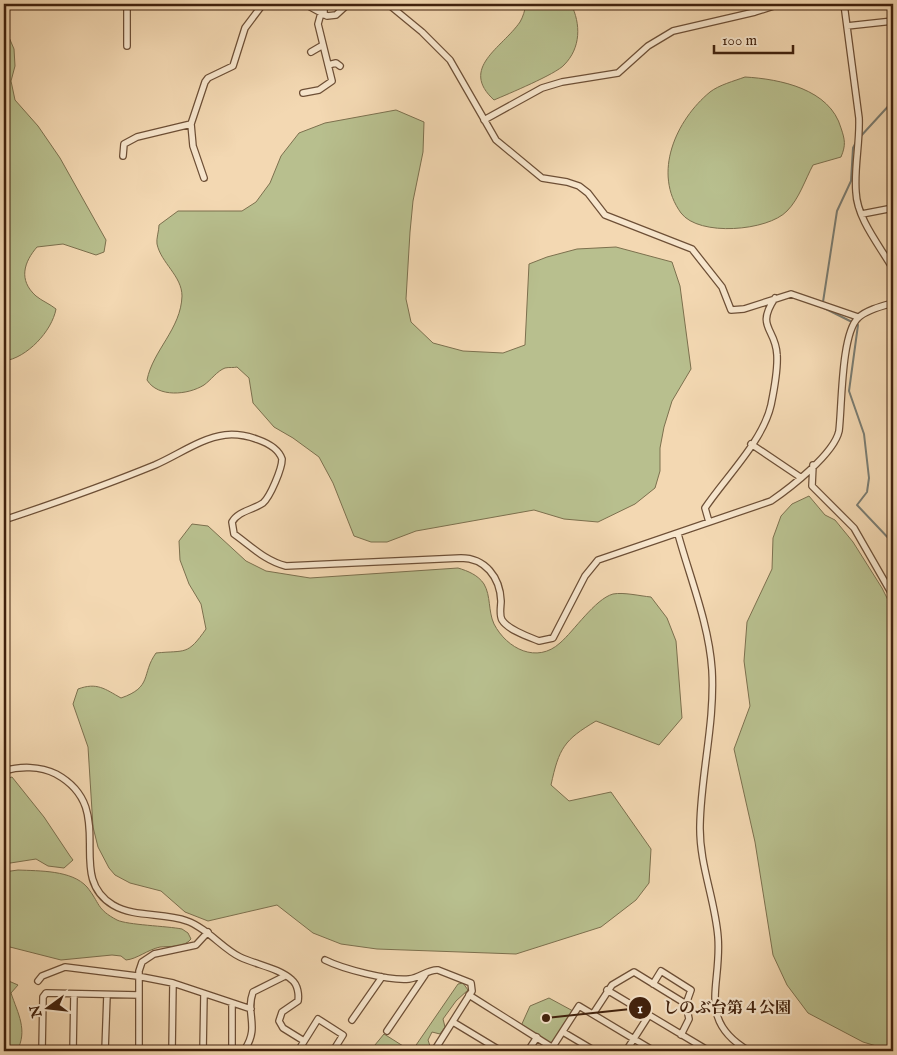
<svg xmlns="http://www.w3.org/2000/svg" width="897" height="1055" viewBox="0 0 897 1055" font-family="'IM FELL English','Noto Serif JP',serif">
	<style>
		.green { fill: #b8bf8e; stroke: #7c704e }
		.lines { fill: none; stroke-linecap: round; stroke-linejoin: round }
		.stream { stroke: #797c72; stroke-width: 2 }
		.minor-casing { stroke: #6d4f36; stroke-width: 8 }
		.minor { stroke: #f7e6cd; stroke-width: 5.5 }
		.leader { fill: none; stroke: #40210d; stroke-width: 2 }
		.callout-dot { fill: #40210d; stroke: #f7e6cd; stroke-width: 2 }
		.mark-label { font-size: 15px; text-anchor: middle; font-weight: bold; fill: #fff }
		.callout-label { font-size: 16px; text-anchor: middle; font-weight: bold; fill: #40210d; stroke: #f7e6cd; stroke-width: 4.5; stroke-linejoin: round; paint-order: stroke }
	</style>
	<rect width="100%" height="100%" fill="#f3d8b2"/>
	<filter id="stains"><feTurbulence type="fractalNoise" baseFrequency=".004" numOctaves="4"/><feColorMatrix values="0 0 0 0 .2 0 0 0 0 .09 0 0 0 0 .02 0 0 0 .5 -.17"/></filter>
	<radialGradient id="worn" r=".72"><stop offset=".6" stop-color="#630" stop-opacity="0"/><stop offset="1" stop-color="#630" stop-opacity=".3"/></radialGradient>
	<!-- green -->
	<path class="green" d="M526 4H571C581 24 581 48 564 65 556 74 508 94 494 100 459 68 502 48 520 22 523 17 525 10 526 4Z
		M4 35H8L14 49 15 66 11 81 15 100 38 126 60 158 106 240 104 252 96 255 63 244 37 247C24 262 18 280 36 296 42 301 50 304 56 309 52 331 27 358 4 361Z
		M745 77C780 79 830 89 841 128 845 140 846 145 841 157L813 165C805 180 799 199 787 211 768 231 699 237 681 213 652 173 676 120 710 92 719 85 734 81 745 77Z
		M396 110 424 122 423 152 413 201 410 232 406 299 411 322 433 343 463 351 503 353 525 345 529 264 547 257 577 249 616 247 672 262 680 286 691 369 672 401 664 427 660 448V471L655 488 635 504 598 522 564 519 534 510 416 531 387 542H371L354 536 333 483 319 457 293 438 274 427 253 403 249 378 237 367C234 368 229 367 225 368 217 371 211 380 204 385 188 395 158 398 147 380 153 350 181 329 182 296 182 276 161 263 157 244 156 239 159 231 159 225L178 211H242L256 202 270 183 281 156 299 133 325 123Z
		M809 496 825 515 835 520 853 542 882 588 893 610V1051L863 1042 808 1013 787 985 773 955 755 842 734 749 750 706 744 661 747 622 772 569 773 538 781 516 792 504Z
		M192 524 208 526 246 561 266 571 310 578 458 568C468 571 478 575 484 584 491 596 488 611 494 624 507 649 537 664 560 643 574 631 595 599 613 594 624 592 640 596 651 597L667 618 676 641 682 718 659 745 596 721C564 740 559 748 551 785L569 801 611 792 651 849 649 883 636 900 601 927 516 954 377 949 341 944 313 933 277 905 208 921 185 912 161 891 130 883 115 875 109 868 98 847 93 827 88 747 73 704 78 689C97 682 105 689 121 698 153 687 141 674 156 653 186 650 187 656 206 629L201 604 189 584 180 560 179 541Z
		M12 777 44 817 70 856 73 860 64 868 48 866 36 859 4 864V779Z
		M18 870C39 871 72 870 87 887 100 903 96 909 117 920 127 925 167 926 182 929L188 933 191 939C184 948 170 946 160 947 147 950 137 959 126 960L121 956 112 955 61 960 6 946 4 945V872Z
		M4 979 18 985 11 993C18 1014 28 1030 17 1051H4Z
		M463 983 468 990 456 1001 443 1019 445 1027 440 1034 432 1032 428 1040 431 1049 429 1051H412L458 984Z
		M549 998 573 1011 552 1046 521 1026 530 1006Z
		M384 1034 411 1051H370Z"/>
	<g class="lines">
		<!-- stream -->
		<path class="stream" d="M860 137 893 101
			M823 302 837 211 851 181 853 148 856 142
			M822 307 858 325 849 391 864 434 869 478 867 492 857 505 893 543"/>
		<defs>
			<path id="minor" d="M127 4V46
				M305 4 327 16 336 15 348 4
				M388 4 422 32 450 60 496 140 542 178 567 182 579 186 588 193 605 215 692 249 722 287 731 310 744 309 791 294 858 317
				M844 4 859 118C860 143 854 168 856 192 857 219 880 246 893 269
				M324 15V4
				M847 26 893 21
				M311 52 323 45
				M328 65 336 63 340 66
				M303 93 319 90 332 81 318 24 321 13
				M484 120 542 88 562 82 618 73 648 46 673 31 755 12 780 4
				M123 156 124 144 137 137 191 124
				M204 178 193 146 191 124 205 82 208 78 233 66 245 28 263 4
				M862 214 893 208
				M751 444 800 477
				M813 465 812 486 854 528 893 596
				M4 520C55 503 106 485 155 465 178 455 201 438 225 435 242 433 276 441 282 459 282 469 270 497 263 503 253 510 238 511 232 522L234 534C251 546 265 561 286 566L461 558C485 558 500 577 501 601 501 606 499 615 502 620 508 630 529 637 539 641L553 638 585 576 598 560 771 501C790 488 834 454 839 431 842 407 841 334 858 318 866 310 882 306 893 303
				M709 522 705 508C725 478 763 441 771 405 774 390 778 371 777 355 776 328 755 328 775 298
				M678 534C690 578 709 624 712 670 715 723 701 773 700 825 699 864 715 899 718 937 722 986 696 1020 749 1051
				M4 771C20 766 40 766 56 774 120 809 63 875 113 905 135 918 164 912 187 921 207 928 223 949 240 957 257 965 279 968 292 980 298 985 299 995 298 1001L282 1012 279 1021 283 1028 304 1041
				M325 960C343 969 389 981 409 979 420 978 428 969 438 970L471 983 472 991 434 1051
				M38 981 42 976 65 967 137 976 173 983 251 1009
				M653 984 661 971 691 990 686 1004
				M607 990 709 1051
				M469 995 553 1048
				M593 1014 612 985 634 972 686 1004 689 1019 681 1035
				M352 1020 382 977
				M453 1022 501 1051
				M387 1031 425 975
				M563 1032 595 1051
				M42 1051 43 997 46 993 139 995
				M73 1051 74 994
				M105 1051 107 995
				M139 1051V971L142 962 154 954 196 945 208 932
				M172 1051 173 983
				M203 1051 204 994
				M232 1051V1004
				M236 1051 245 1049C260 1026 245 1014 253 992L285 976
				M298 1051 318 1019 343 1035 333 1051
				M528 1051 537 1037
				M550 1051 579 1006 654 1051
				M626 1051 649 1015"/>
		</defs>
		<!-- minor casing -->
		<use href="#minor" class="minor-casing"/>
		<!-- minor -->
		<use href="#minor" class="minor"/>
	</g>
	<!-- callouts -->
	<path class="leader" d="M546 1018L640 1008"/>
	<g class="callout-dot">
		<circle cx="546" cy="1018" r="5"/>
		<circle cx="640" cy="1008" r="12"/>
	</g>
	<g class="mark-label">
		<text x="640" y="1013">1</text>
	</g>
	<g class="callout-label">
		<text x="727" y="1013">しのぶ台第４公園</text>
	</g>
	<!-- margin -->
	<rect width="897" height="1055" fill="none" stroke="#f3d8b2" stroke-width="20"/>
	<rect x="5" y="5" width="887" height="1045" fill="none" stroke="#40210d" stroke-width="2.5"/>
	<rect x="10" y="10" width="877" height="1035" fill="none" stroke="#40210d"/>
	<!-- north arrow -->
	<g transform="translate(48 1008) rotate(255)" stroke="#f7e6cd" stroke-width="4" paint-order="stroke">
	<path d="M0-4L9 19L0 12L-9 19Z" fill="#40210d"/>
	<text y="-8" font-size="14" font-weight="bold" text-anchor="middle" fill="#40210d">N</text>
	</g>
	<!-- scale -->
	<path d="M714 45v8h79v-8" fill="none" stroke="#40210d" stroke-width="2.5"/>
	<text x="722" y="45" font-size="15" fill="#40210d" stroke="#f7e6cd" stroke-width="4" paint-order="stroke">100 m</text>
	<rect width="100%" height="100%" filter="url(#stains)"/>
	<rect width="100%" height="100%" fill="url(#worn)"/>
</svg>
